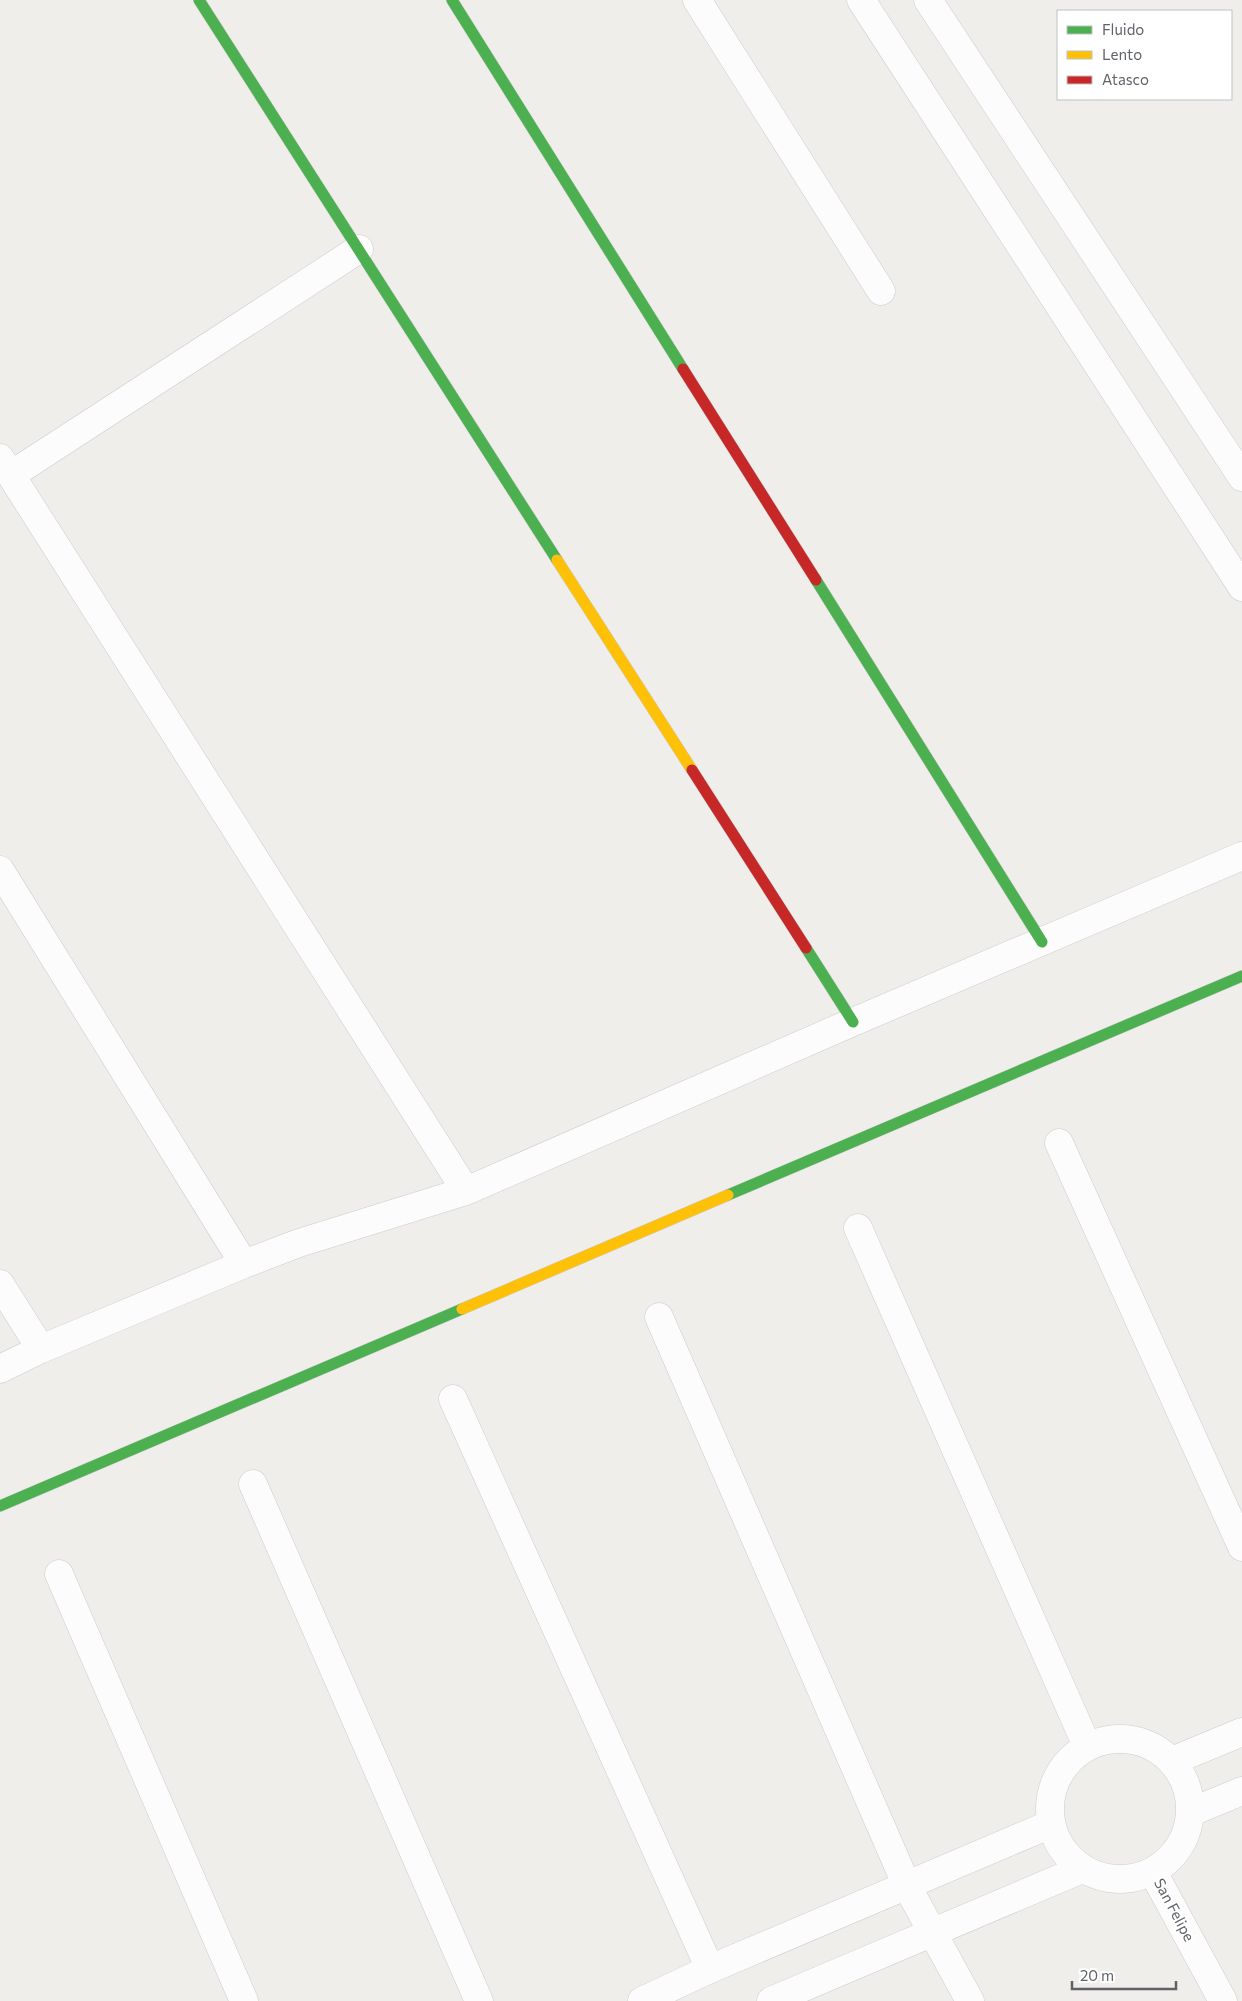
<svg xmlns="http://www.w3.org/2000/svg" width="1242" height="2001" viewBox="0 0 1242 2001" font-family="Commissioner,sans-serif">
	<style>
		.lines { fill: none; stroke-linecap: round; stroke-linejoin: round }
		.street-casing { stroke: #cbcccc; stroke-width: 29 }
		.fast-casing { stroke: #cacacb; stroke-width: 12 }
		.slow-casing { stroke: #cacacb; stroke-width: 12 }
		.jam-casing { stroke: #cacacb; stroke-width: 12 }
		.street { stroke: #fdfcfc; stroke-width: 28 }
		.fast { stroke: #4caf50; stroke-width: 11 }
		.slow { stroke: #ffc107; stroke-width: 11 }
		.jam { stroke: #c62828; stroke-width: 11 }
		.labels { text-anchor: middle; stroke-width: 4; stroke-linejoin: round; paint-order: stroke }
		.street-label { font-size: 15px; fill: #5f6368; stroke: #fff }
	</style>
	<rect width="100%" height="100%" fill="#efeeea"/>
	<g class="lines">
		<defs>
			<path id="street" d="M697 0 881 291
				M861 0 1242 587
				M928 0 1242 477
				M0 458 466 1191
				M11 475 359 249
				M0 870 244 1264
				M1059 1143 1242 1547
				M858 1228 1087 1746
				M0 1284 41 1349
				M659 1317 907 1886 970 2001
				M0 1369 41 1349 244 1264 299 1243 466 1191 853 1022 1242 856
				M453 1399 710 1969
				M253 1484 479 2001
				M59 1574 244 2001
				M1050 1809a70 70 0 1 1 140 0a70 70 0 1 1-140 0Z
				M1172 1761 1242 1732
				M1191 1812 1242 1791
				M1153 1872 1223 2001
				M642 2001 710 1969 1051 1824
				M771 2001 1082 1869"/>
			<path id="fast" d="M199 0 557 560
				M452 0 683 369
				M816 580 1042 942
				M806 948 853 1022
				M728 1195 1242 976
				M0 1506 462 1309"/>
			<path id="slow" d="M557 560 692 770
				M462 1309 728 1195"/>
			<path id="jam" d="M683 369 816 580
				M692 770 806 948"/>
		</defs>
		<!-- street casing -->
		<use href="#street" class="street-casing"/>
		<!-- fast casing -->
		<use href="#fast" class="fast-casing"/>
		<!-- slow casing -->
		<use href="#slow" class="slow-casing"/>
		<!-- jam casing -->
		<use href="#jam" class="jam-casing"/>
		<!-- street -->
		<use href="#street" class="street"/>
		<!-- fast -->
		<use href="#fast" class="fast"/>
		<!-- slow -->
		<use href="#slow" class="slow"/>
		<!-- jam -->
		<use href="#jam" class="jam"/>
	</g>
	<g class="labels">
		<!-- street labels -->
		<g class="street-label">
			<text transform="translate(1174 1910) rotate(62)" y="5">San Felipe</text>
		</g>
	</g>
	<!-- legend -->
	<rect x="1057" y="10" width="175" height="90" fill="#ffffff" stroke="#bfc1c3"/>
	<rect x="1067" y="26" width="25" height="8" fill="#4caf50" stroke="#bfc1c3"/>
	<text x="1102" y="35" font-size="15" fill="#5f6368">Fluido</text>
	<rect x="1067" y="51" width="25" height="8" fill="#ffc107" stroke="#bfc1c3"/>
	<text x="1102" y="60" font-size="15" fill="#5f6368">Lento</text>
	<rect x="1067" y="76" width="25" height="8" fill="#c62828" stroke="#bfc1c3"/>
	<text x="1102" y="85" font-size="15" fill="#5f6368">Atasco</text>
	<!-- scale -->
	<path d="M1072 1981v8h104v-8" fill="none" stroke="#5f6368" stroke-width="2.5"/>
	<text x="1080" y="1981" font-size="15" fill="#5f6368" stroke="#ffffff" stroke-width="4" paint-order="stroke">20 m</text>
</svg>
